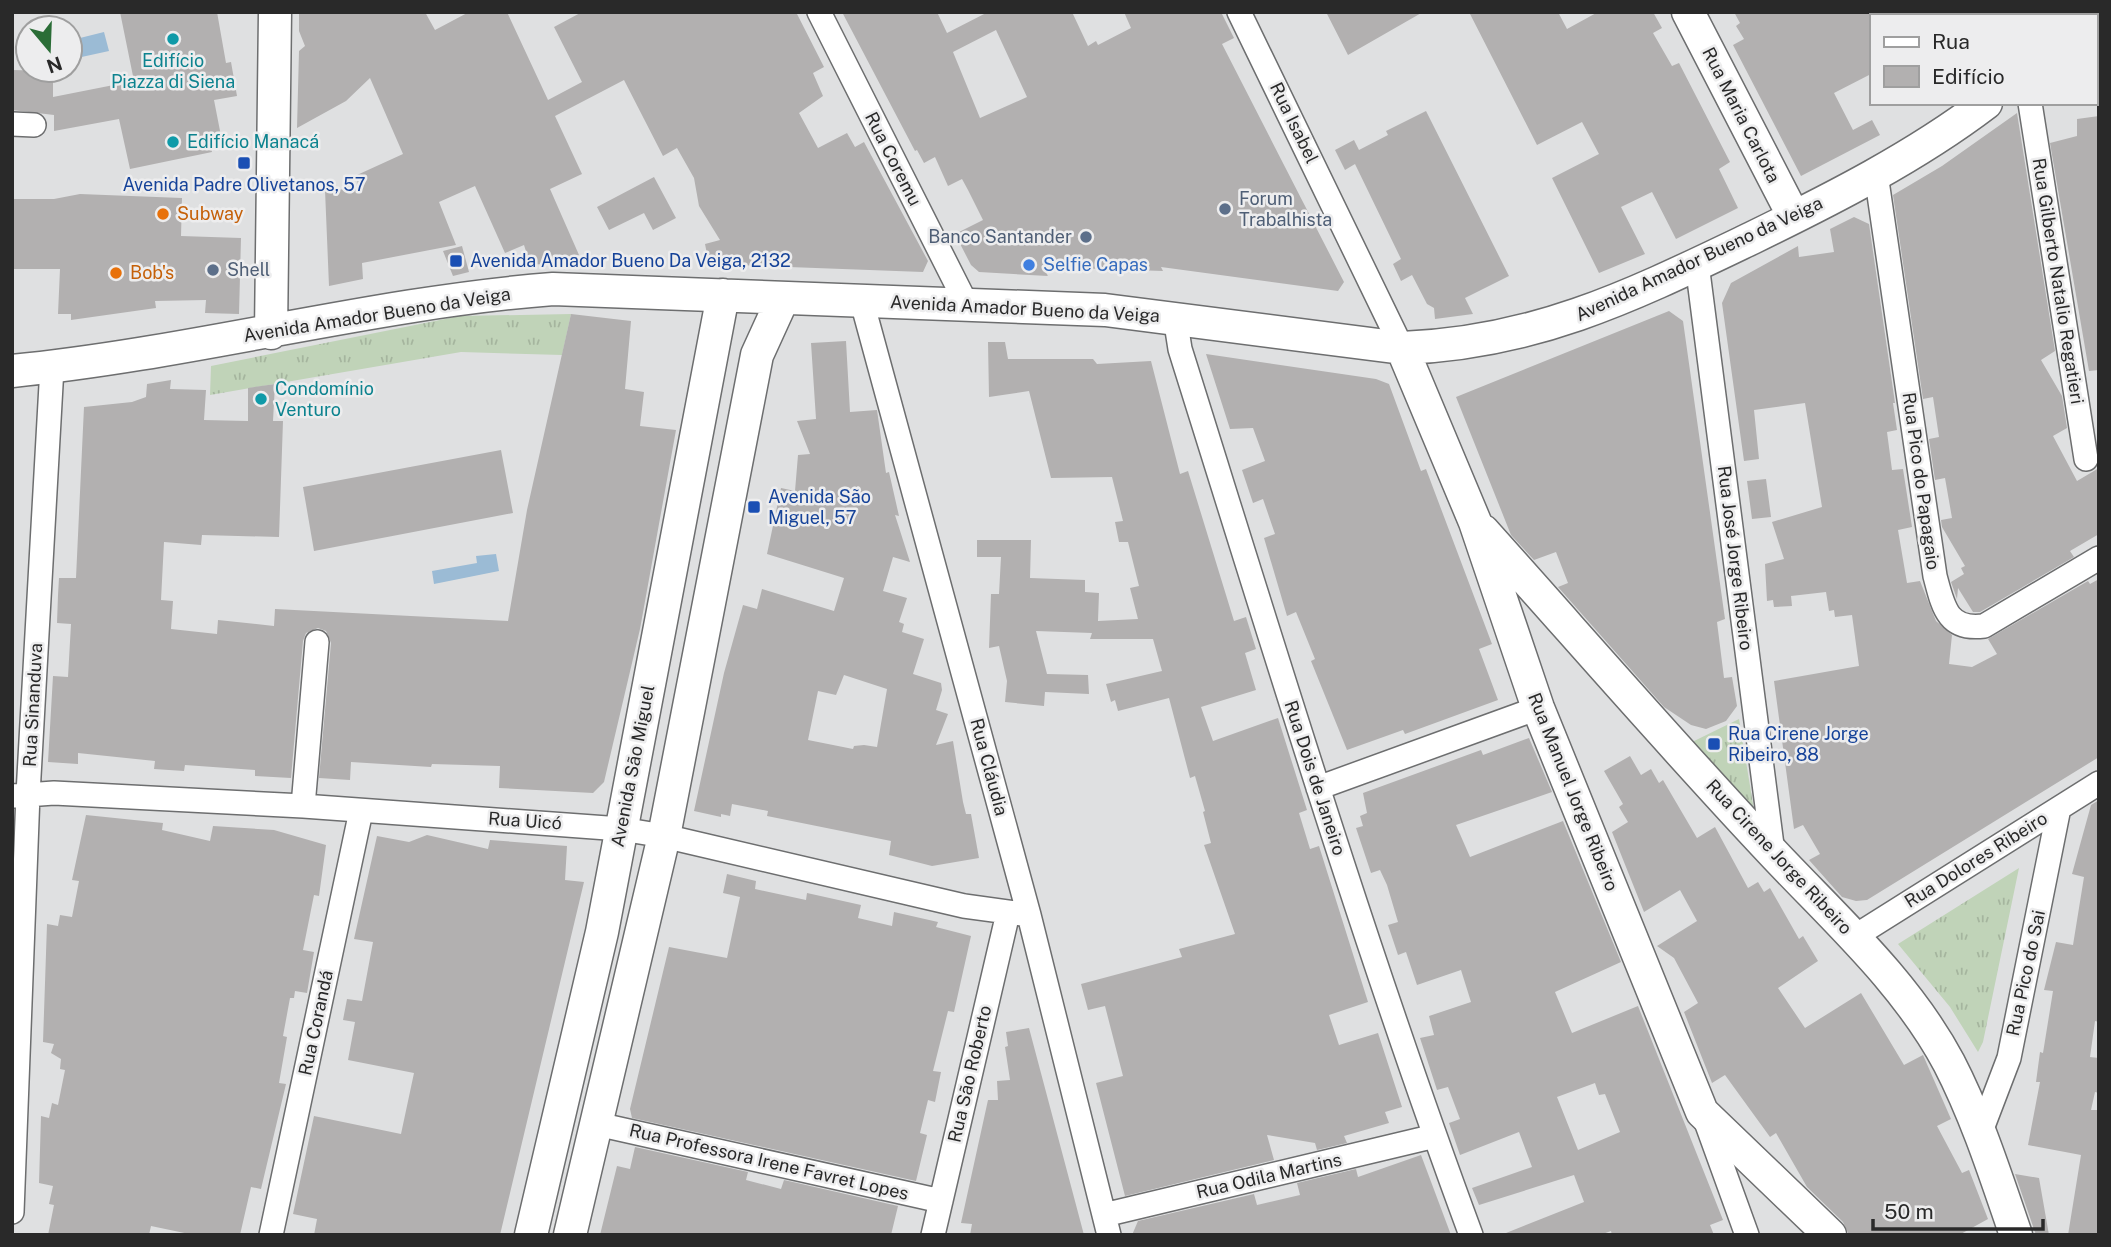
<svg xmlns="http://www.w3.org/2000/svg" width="2111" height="1247" viewBox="0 0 2111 1247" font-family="'Public Sans',sans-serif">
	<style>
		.grass { fill: url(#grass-tufts) }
		.water { fill: #9bbbd5 }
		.building { fill: #b2b0b0; fill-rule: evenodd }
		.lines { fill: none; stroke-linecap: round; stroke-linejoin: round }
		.street-casing { stroke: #6d6e6f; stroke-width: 26 }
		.secondary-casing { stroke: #6d6e6f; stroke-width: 35 }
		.street { stroke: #fff; stroke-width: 23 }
		.secondary { stroke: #fff; stroke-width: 32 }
		.culture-dot { fill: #0f9aa8; stroke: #ededee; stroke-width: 2.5 }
		.transit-dot { fill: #1a4fb4; stroke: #ededee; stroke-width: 2.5 }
		.service-dot { fill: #5c6f8a; stroke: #ededee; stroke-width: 2.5 }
		.food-dot { fill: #e8710a; stroke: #ededee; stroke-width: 2.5 }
		.shop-dot { fill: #3f7fe0; stroke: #ededee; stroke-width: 2.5 }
		.labels { text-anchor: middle; stroke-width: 5; stroke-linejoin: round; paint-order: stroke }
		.culture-label { font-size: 18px; fill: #0d838f; stroke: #ededee; text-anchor: start }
		.street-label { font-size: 18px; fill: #292929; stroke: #ededee }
		.transit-label { font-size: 18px; fill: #164399; stroke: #ededee; text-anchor: start }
		.service-label { font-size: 18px; fill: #4e5e75; stroke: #ededee; text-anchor: start }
		.food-label { font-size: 18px; fill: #c56008; stroke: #ededee; text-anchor: start }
		.shop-label { font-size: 18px; fill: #366cbe; stroke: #ededee; text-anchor: start }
	</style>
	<defs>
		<pattern id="grass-tufts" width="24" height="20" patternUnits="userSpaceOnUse" patternTransform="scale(1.75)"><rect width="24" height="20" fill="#c0d3b8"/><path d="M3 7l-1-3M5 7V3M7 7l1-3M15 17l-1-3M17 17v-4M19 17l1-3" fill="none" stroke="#a5b59e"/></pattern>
	</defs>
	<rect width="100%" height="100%" fill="#dfe0e1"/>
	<!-- grass -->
	<path class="grass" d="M571 314 562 355 461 352 210 395 211 366 460 316Z
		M1739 719 1754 810 1690 743Z
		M2019 868 1983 1042 1978 1052 1950 1007 1898 944Z"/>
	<!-- water -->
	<path class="water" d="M104 32 109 51 77 58 72 40Z
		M496 554 499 571 434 584 432 571 477 563 476 556Z"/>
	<!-- building -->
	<path class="building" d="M120 12H217L226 63 231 62 237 96 214 100 221 136 209 139 212 152 130 169 119 119 54 131V115L12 110V70L53 71V97L134 81Z
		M299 12H425L435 30 469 12H507L548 100 582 82 554 27 582 12H796L824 67 813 73 823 96 799 113 818 148 847 133 855 147 864 142 928 261 923 272 709 264 705 244 720 240 699 206 694 178 677 148 663 156 624 80 555 116 582 174 550 189 579 255 556 265 530 264 524 245 505 253 475 186 439 202 456 245 362 263 363 279 329 286 325 190 358 189 357 175 403 154 370 78 346 101 297 128 299 51 305 46 299 31Z
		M842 12H937L947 33 988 12H1072L1088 46 1096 41 1098 45 1131 28 1124 12H1221L1234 38 1222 44 1344 282 1338 291 1161 267 1163 271 1043 267 1048 276 979 272 971 265 955 234 983 220 968 190 962 179 948 186 935 157 924 163 917 150 915 151ZM996 30 1027 97 980 118 953 52Z
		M1326 12H1423L1348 55Z
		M1469 12H1558L1567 29 1598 12H1653L1662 28 1653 33 1672 66 1679 63 1730 162 1719 169 1738 208 1676 239 1652 192 1621 207 1645 254 1599 273 1552 178 1599 154 1582 122 1537 145Z
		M1734 12H1871V74L1834 93 1853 130 1872 120 1880 135 1801 176 1733 45 1744 39 1736 26 1740 23Z
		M1426 111 1509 276 1465 298 1473 314 1435 319 1434 308 1427 304 1412 275 1401 281 1393 264 1401 259 1355 164 1345 170 1335 150 1354 140 1359 150 1388 135 1386 131Z
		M2017 113 2055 351 2041 360 2062 396 2067 428 2053 436 2077 481 2099 468V534L2070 551 2074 557 1980 612H1973L1958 588 1957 599 1951 582 1964 574 1961 568 1965 566 1942 527 1941 520 1952 518 1945 478 1935 480 1929 439 1939 437 1933 397 1923 399 1893 195 1942 166Z
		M2099 116V370L2089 371 2050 143 2077 136V119Z
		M654 177 676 218 653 230 644 213 609 230 597 207Z
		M80 194 182 198 181 236 241 238 239 314 205 313 206 300 155 301 156 308 71 320V314H58L60 269H12V199H54Z
		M1854 217 1869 224 1895 403H1893L1897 430 1887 432 1892 470 1903 469 1912 527 1898 530 1907 583 1920 581 1936 621 1952 635 1949 664 1972 667 1997 654 1988 639 2088 581 2090 584 2099 579V757L1867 900 1856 901 1842 897 1809 860 1820 854 1803 825 1794 829 1774 681 1859 666 1852 615 1835 617 1834 610 1829 611 1826 592 1791 596 1792 606 1774 607 1773 600 1767 601 1765 564 1784 559 1772 522 1822 507 1805 403 1754 410 1759 459 1744 461 1722 303 1731 283 1798 246 1799 257 1834 252 1830 229Z
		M462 246 469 272 453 276 443 251Z
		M1669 311 1683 321 1725 619 1717 622 1724 678 1732 677 1737 706 1726 721 1706 729 1691 725 1664 707 1558 587 1568 583 1556 552 1534 560 1511 535 1456 397Z
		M571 314 631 321 625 389 644 392 640 426 676 430 640 629 604 782 593 793 499 788 500 766 432 764 431 767 351 762 350 780 319 778 331 643 326 631 318 628 306 633 303 641 291 778 255 776V770L185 765 184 771 154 769 155 761 78 753V764L48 762 53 676 68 677 71 624 57 623 58 595 59 578H76L84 407 132 402 146 397 147 384 171 380 170 389 206 390 204 420 248 421V388L275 384 273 421H283L279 537 202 535 201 545 164 542 161 600 173 601 171 629 217 634 218 620 274 626 275 609 508 621 527 510Z
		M846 341 850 412 877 410 886 473 889 472 899 516 895 515 910 562 893 557 883 591 907 598 899 622 904 624 902 632 924 639 913 674 941 683 942 690 936 710 948 714 936 745 953 741 963 802 966 814H971L979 858 932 866 889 855 891 841 767 816 768 811 732 804 730 816 721 814V817L694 811 724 673 743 605 757 609 762 589 834 611 844 578 767 554 781 488 795 491 798 455 810 454 797 421 816 419 811 343ZM844 675 887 689 877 747 864 745 854 746 853 749 808 740 818 691 836 695Z
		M988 342H1005L1008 359H1093L1097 364 1151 361 1180 474 1188 471 1234 621 1246 617 1256 649 1245 653 1256 690 1201 707 1213 741 1278 718 1307 810 1299 813 1310 849 1319 846 1368 1002 1329 1015 1339 1045 1378 1033 1402 1107 1385 1112 1389 1123 1344 1136 1347 1143 1317 1150 1315 1143 1267 1135 1274 1160 1125 1196 1096 1083 1123 1076 1105 1006 1088 1010 1081 984 1182 957 1179 949 1235 934 1204 845 1211 843 1203 812 1205 811 1195 776 1190 778 1169 698 1118 711 1115 700 1111 702 1106 684 1162 671 1153 639H1090L1092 633 1036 631 1047 674 1088 675 1089 694 1045 692 1044 706 1005 702 1007 681 999 646 989 648 991 594H999L1001 557H977V540H1031L1030 578 1085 580V592L1099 593 1098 621 1138 619 1130 588 1139 586 1128 542H1119L1115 522 1123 521 1112 477 1051 478 1029 391 989 397Z
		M1206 354 1376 379 1389 384 1421 471 1426 469 1492 644 1479 649 1498 700 1405 734 1403 730 1347 750 1311 661 1315 659 1296 612 1287 616 1264 538 1275 534 1263 499 1253 503 1242 470 1265 461 1253 428 1230 429Z
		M501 450 513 513 314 551 303 487Z
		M1766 479 1771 517 1752 519 1747 481Z
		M1529 738 1552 792 1456 825 1470 857 1563 821 1621 962 1555 992 1572 1033 1638 1006 1723 1220 1710 1225 1714 1235H1612L1611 1231 1600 1235H1501L1584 1202 1574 1175 1479 1205 1472 1188 1532 1167 1519 1132 1460 1155 1449 1123 1460 1119 1448 1087 1437 1090 1420 1038 1434 1035 1429 1016 1471 1002 1461 970 1417 985 1406 952 1398 955 1388 925 1398 922 1387 885 1380 870 1371 873 1356 828 1363 826 1360 816 1367 813 1363 793 1481 750 1483 755ZM1595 1083 1599 1095 1605 1094 1620 1132 1578 1150 1557 1097Z
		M1630 756 1641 775 1651 769 1659 783 1663 780 1697 838 1715 827 1748 888 1758 882 1764 892 1770 888 1799 939 1803 936 1818 961 1778 988 1805 1028 1861 993 1904 1065 1923 1055 1951 1119 1937 1126 1962 1173 1969 1170 1988 1219 1959 1235H1849L1843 1222 1807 1187 1776 1133 1770 1137 1725 1075 1712 1083 1684 1012 1698 1003 1674 958 1657 946 1697 921 1680 890 1644 912 1612 832 1628 822 1619 807 1623 804 1604 771Z
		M2099 800V1022L2095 1021 2090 1057 2099 1058V1093L2095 1092 2091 1110H2099V1235H2068L2081 1155 2028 1145 2040 1082H2036L2040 1052 2043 1053 2053 991 2044 990 2056 942 2073 945 2084 877 2072 874 2091 805Z
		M86 815 163 823 162 830 210 841 213 826 274 830 326 845 319 896 314 895 303 950 314 952 307 993 295 991 294 998H290L283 1036 287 1037 279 1083 286 1084 261 1189 251 1187 240 1235H194L151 1226 149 1235H48L54 1205 49 1204 53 1186 39 1183 41 1116 49 1118 52 1103 58 1105 65 1070 60 1069 61 1059 51 1053 54 1044 43 1042 47 924 58 926 60 915 72 917 79 881 72 880Z
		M427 835 488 849 490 840 567 846 565 880 584 882 500 1235H314L317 1219 293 1214 314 1116 401 1134 414 1073 348 1060 355 1022 343 1020 347 999 362 1001 373 942 354 939 377 836 409 842Z
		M727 874 756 881 755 889 806 900 807 893 861 905 858 918 892 926 894 912 938 922 936 927 971 936 954 1012 948 1011 933 1071 941 1072 935 1102 928 1100 920 1133 927 1135 916 1181 632 1118 630 1109 669 947 727 958 740 897 723 893Z
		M1029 1028 1084 1235H970L972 1224 961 1223 988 1100H998L997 1081 1010 1080 1005 1047 1008 1046 1006 1032Z
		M635 1147 748 1172 746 1180 781 1189 784 1180 898 1206 891 1235H600L617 1166 630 1169Z
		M1421 1155 1451 1235H1132L1138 1221 1254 1194 1257 1205 1300 1195 1297 1183 1356 1169 1358 1177Z
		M2015 1174 2039 1178 2049 1235H2036Z"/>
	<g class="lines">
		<defs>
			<path id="street" d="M819 12 967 305
				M1239 12 1402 348
				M2030 103 2086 459
				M12 124 34 125
				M1876 174 1935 576C1943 606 1947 631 1984 626L2099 558
				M1697 264 1773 853
				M862 302 1029 915 1109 1235
				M1175 317 1180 349C1273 645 1363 943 1471 1235
				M1318 788 1538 708
				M12 796 54 793 303 806 621 829 664 836 964 906 1029 915
				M303 806 317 642
				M1854 937 2099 783
				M1705 1119 1747 1235
				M597 1124 941 1201
				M1980 1134 2009 1058 2059 808
				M12 1212 28 794 52 367
				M1104 1215 1435 1136
				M271 1235 361 811
				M933 1235 1008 913"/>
			<path id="secondary" d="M1688 12 1794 217
				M2084 16 2088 12
				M271 333 275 12
				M1402 348 1475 522 1538 708 1702 1112 1830 1235
				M12 371C194 353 372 303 553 289L1105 310 1402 348C1537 343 1633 295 1752 238 1832 199 1915 157 1986 103
				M1483 531C1579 638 1674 748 1773 853 1834 918 1906 982 1949 1063 1977 1117 1996 1177 2016 1235
				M531 1235 602 932 723 295
				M570 1235 664 836 757 355 783 298"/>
		</defs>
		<!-- street casing -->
		<use href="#street" class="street-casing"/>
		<!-- secondary casing -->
		<use href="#secondary" class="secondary-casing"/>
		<!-- street -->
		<use href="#street" class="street"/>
		<!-- secondary -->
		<use href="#secondary" class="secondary"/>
	</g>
	<!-- markers -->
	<g class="culture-dot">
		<circle cx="173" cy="39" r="7"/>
		<circle cx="173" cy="142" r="7"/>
		<circle cx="261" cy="399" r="7"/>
	</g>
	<g class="transit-dot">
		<rect x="237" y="156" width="14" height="14" rx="3.5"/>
		<rect x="449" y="254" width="14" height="14" rx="3.5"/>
		<rect x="747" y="500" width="14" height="14" rx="3.5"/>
		<rect x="1707" y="737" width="14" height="14" rx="3.5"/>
	</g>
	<g class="service-dot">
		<circle cx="1225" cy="209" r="7"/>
		<circle cx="1086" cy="237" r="7"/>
		<circle cx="213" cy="270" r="7"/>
	</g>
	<g class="food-dot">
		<circle cx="163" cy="214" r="7"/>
		<circle cx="116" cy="273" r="7"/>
	</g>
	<circle class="shop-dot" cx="1029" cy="265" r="7"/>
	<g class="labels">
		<!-- culture labels -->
		<g class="culture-label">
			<text x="173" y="67" text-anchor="middle">Edifício<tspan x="173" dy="21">Piazza di Siena</tspan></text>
			<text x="187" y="148">Edifício Manacá</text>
			<text x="275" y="395">Condomínio<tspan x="275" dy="21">Venturo</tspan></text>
		</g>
		<!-- street labels -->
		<g class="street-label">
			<text transform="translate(1741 115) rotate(63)" y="6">Rua Maria Carlota</text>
			<text transform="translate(1294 123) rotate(64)" y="6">Rua Isabel</text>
			<text transform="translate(893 159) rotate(63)" y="6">Rua Coremu</text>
			<text transform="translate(1699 259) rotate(-25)" y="6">Avenida Amador Bueno da Veiga</text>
			<text transform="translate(2058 281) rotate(81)" y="6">Rua Gilberto Natalio Regatieri</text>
			<text transform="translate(1025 309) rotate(3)" y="6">Avenida Amador Bueno da Veiga</text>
			<text transform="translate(377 315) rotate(-9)" y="6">Avenida Amador Bueno da Veiga</text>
			<text transform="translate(1921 481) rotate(82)" y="6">Rua Pico do Papagaio</text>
			<text transform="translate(1735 558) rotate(83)" y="6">Rua José Jorge Ribeiro</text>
			<text transform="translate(33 705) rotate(-87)" y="6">Rua Sinanduva</text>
			<text transform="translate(633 766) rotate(-79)" y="6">Avenida São Miguel</text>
			<text transform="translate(989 767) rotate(75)" y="6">Rua Cláudia</text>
			<text transform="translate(1315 778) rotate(72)" y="6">Rua Dois de Janeiro</text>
			<text transform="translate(1573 792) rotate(68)" y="6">Rua Manuel Jorge Ribeiro</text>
			<text transform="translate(525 821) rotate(4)" y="6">Rua Uicó</text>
			<text transform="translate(1779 857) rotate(47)" y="6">Rua Cirene Jorge Ribeiro</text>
			<text transform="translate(1976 860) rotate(-32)" y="6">Rua Dolores Ribeiro</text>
			<text transform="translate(2026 973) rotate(-78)" y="6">Rua Pico do Sai</text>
			<text transform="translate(316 1023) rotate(-78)" y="6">Rua Corandá</text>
			<text transform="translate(970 1074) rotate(-77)" y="6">Rua São Roberto</text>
			<text transform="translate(769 1162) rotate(13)" y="6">Rua Professora Irene Favret Lopes</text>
			<text transform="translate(1269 1176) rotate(-13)" y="6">Rua Odila Martins</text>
		</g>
		<!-- transit labels -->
		<g class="transit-label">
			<text x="244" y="191" text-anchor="middle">Avenida Padre Olivetanos, 57</text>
			<text x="470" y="267">Avenida Amador Bueno Da Veiga, 2132</text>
			<text x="768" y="503">Avenida São<tspan x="768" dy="21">Miguel, 57</tspan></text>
			<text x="1728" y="740">Rua Cirene Jorge<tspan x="1728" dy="21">Ribeiro, 88</tspan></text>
		</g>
		<!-- service labels -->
		<g class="service-label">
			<text x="1239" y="205">Forum<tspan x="1239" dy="21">Trabalhista</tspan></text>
			<text x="1072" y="243" text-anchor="end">Banco Santander</text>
			<text x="227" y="276">Shell</text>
		</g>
		<!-- food labels -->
		<g class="food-label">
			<text x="177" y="220">Subway</text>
			<text x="130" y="279">Bob's</text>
		</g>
		<!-- shop labels -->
		<g class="shop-label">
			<text x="1043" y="271">Selfie Capas</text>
		</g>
	</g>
	<!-- border -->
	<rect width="2111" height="1247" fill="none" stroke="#292929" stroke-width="28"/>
	<!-- legend -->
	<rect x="1870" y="14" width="228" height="91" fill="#ededee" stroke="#9f9f9f" stroke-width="2"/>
	<rect x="1884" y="37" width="35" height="10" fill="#ffffff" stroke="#9f9f9f" stroke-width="2"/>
	<text x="1932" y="49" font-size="21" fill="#292929">Rua</text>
	<rect x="1884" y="66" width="35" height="21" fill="#b2b0b0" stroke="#9f9f9f" stroke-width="2"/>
	<text x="1932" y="84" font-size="21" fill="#292929">Edifício</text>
	<!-- north arrow -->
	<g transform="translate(49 49) rotate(161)"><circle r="33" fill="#ededee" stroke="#9f9f9f" stroke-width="2"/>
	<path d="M0-5L12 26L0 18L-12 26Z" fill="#2b6d37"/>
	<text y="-10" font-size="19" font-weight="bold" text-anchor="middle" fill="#292929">N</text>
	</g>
	<!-- scale -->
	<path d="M1873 1219v10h170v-10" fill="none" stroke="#292929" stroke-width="3.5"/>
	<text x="1884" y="1219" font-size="21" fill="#292929" stroke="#ededee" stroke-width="5" paint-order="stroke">50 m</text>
</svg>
